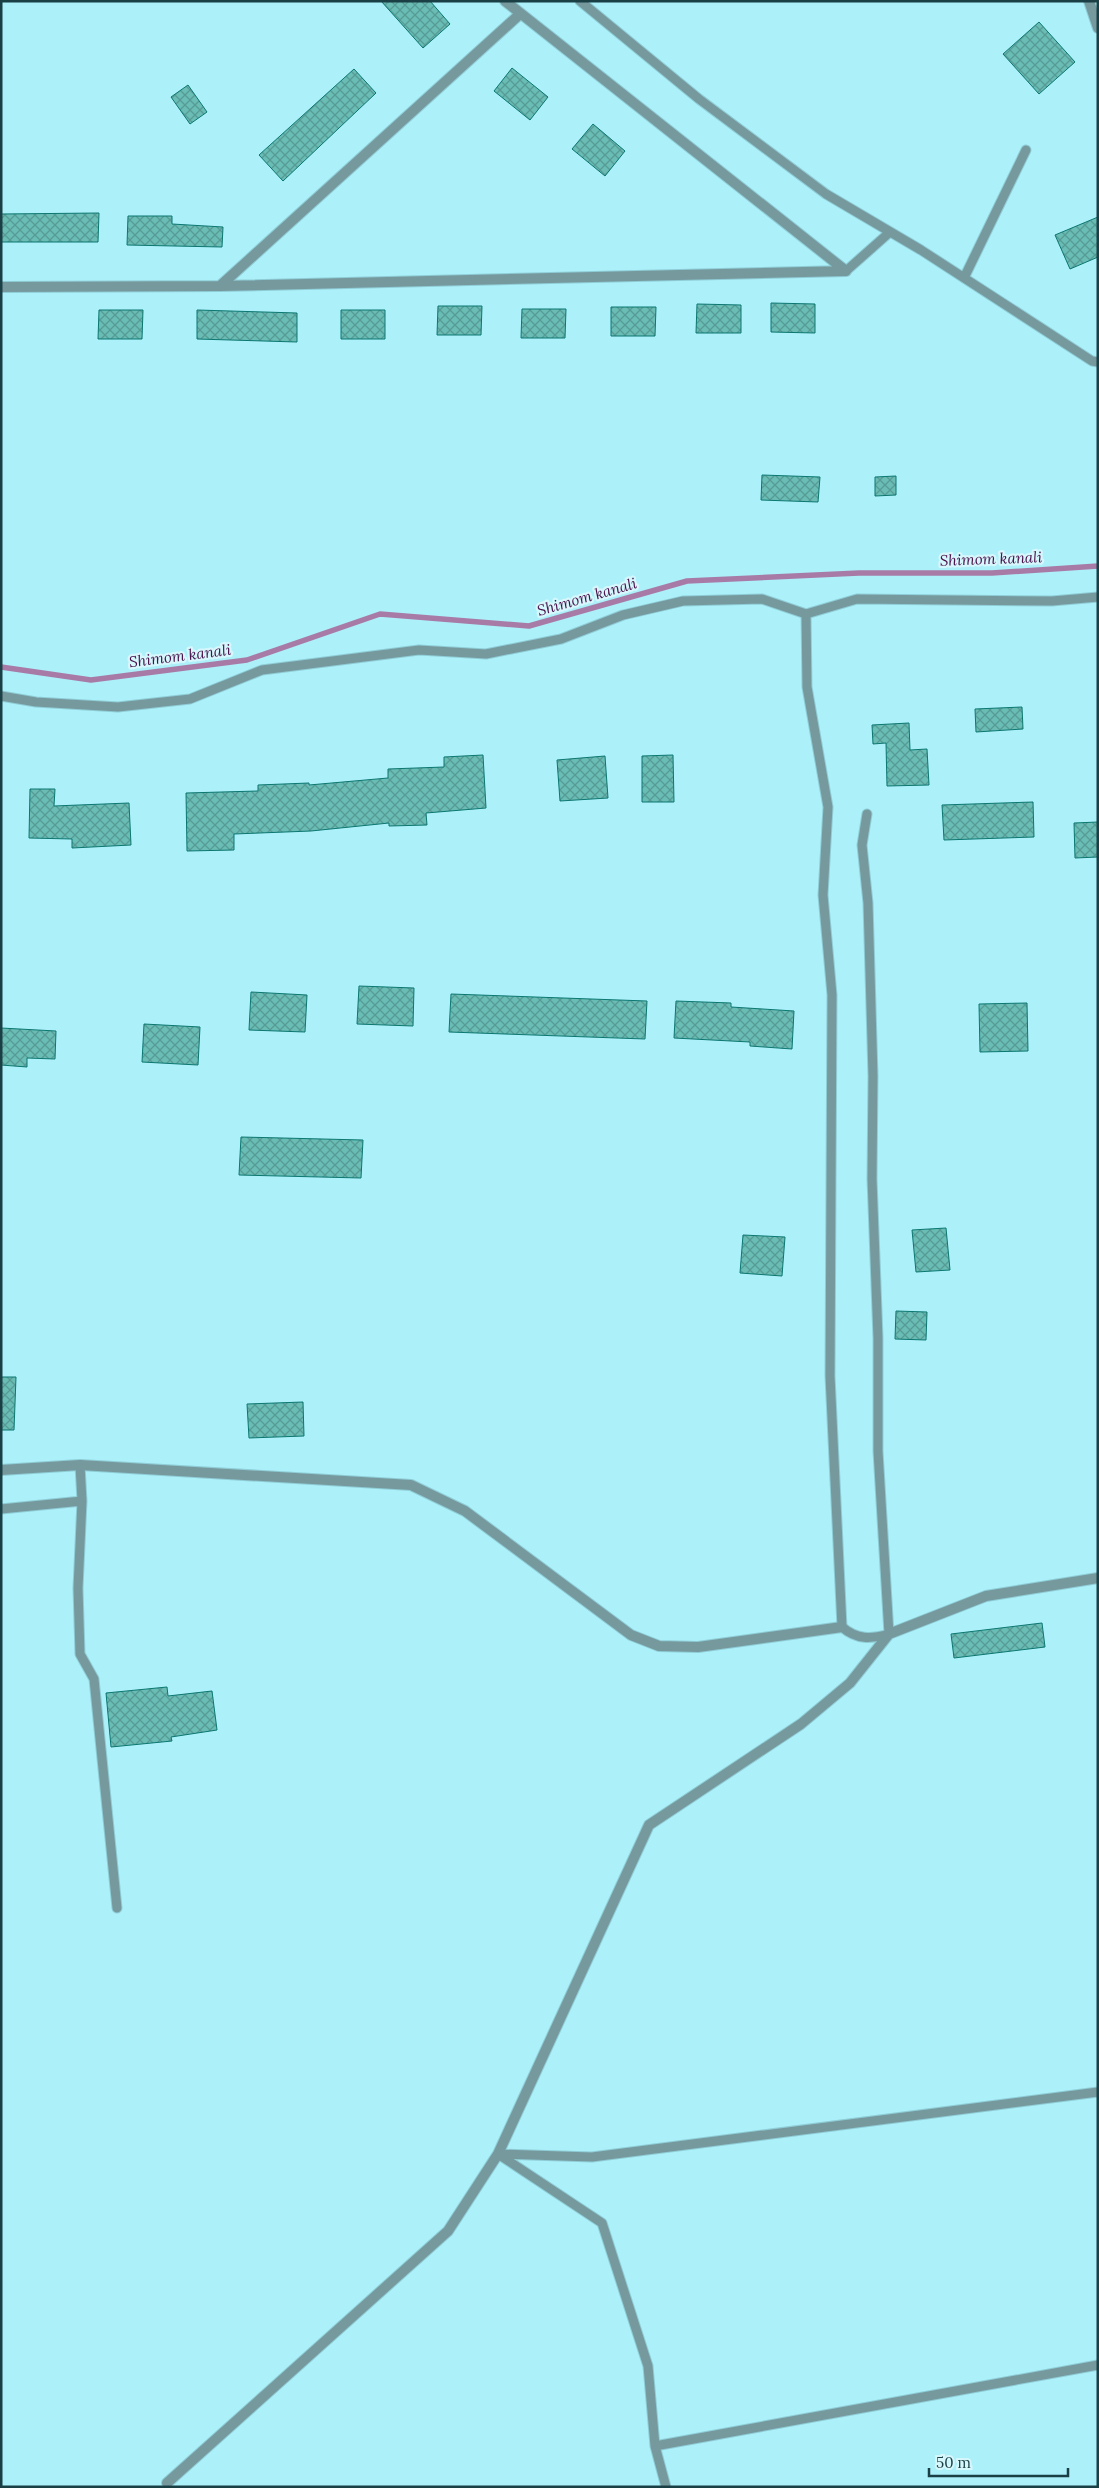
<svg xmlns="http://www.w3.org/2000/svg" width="1099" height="2488" viewBox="0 0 1099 2488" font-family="Lora,serif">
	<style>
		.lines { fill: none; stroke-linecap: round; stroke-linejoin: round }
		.stream { stroke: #a87ba7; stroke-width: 5.5 }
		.building { fill: url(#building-cross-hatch); stroke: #0c7770 }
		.service-casing { stroke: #8fcdd6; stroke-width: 11 }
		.minor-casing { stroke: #8fcdd6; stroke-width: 12 }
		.service { stroke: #76999e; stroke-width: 9 }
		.minor { stroke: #76999e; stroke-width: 10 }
		.labels { text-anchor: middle; stroke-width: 4.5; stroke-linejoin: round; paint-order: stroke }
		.water-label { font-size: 15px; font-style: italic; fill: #49114a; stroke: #d6f7fc }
	</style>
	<defs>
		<pattern id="building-cross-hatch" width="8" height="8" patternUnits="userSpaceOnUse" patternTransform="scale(1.25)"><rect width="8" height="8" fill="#6abdb5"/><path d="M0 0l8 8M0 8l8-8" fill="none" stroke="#569b95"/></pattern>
	</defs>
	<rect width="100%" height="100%" fill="#acf0fa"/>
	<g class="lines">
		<!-- stream -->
		<path class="stream" d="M1 667 91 680 247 660 380 614 529 626 687 581 859 573H992L1098 566"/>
	</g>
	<!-- building -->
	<path class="building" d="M381 1H430L450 24 423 48Z
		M1039 22 1075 62 1039 94 1003 54Z
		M512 68 548 97 530 120 494 91Z
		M354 69 376 93 283 181 259 155Z
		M188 85 207 112 190 124 171 97Z
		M593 124 625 151 605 176 572 149Z
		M99 213 98 242H1V214Z
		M128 216H172V224L223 227 222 247 127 245Z
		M1098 217V257L1070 269 1055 235Z
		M771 303 815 304V333L771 332Z
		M697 304 741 305V333H696Z
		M438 306H482L481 335H437Z
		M611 307H656L655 336H611Z
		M522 309H566L565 338H521Z
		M99 310H143L142 339H98Z
		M197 310 297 313V342L197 339Z
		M341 310H385V339H341Z
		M762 475 820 477 818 502 761 500Z
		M896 476V495L875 496V477Z
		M1022 707 1023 729 976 732 975 709Z
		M909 723 910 750 927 749 929 785 887 786 886 743 873 744 872 725Z
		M483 755 486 808 426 813 427 825 389 826V823L311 831 234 834V850L187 851 186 793 258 791V785L309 783V785L388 778V769L444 767V757Z
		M673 755 674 802H642V756Z
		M605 756 608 798 560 801 557 760Z
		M30 789H55L54 806 129 803 131 845 72 848V839L29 838Z
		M1033 802 1034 837 944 840 942 805Z
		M1098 822V857L1075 858 1074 823Z
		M359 986 414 988 413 1026 357 1024Z
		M251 992 307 995 305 1032 249 1030Z
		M451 994 647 1001 645 1039 449 1032Z
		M676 1001 731 1003V1007L794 1011 792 1049 750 1046V1042L674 1038Z
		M1027 1003 1028 1051 980 1052 979 1004Z
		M144 1024 200 1027 198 1065 142 1062Z
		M1 1028 56 1031 55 1059 27 1058V1067L1 1065Z
		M241 1137 363 1140 361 1178 239 1175Z
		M946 1228 950 1270 916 1272 912 1230Z
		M743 1235 785 1237 782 1276 740 1273Z
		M896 1311 927 1312 926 1340 895 1339Z
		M1 1377H16L14 1430H1Z
		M303 1402 304 1436 249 1438 247 1404Z
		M1042 1623 1045 1647 954 1658 951 1634Z
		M167 1687 168 1696 212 1691 217 1730 171 1737 172 1741 111 1747 106 1693Z"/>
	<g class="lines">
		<defs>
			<path id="service" d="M580 1 699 99 826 194 921 250 1092 361 1098 362
				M846 271 890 232
				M964 278 1026 150
				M1 696 36 702 118 707 190 699 262 670 419 650 486 654 561 639 623 615 683 601 762 599 806 614
				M867 814 862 845 868 903 873 1076 872 1179 878 1338V1451L889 1634C871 1639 857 1640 842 1627L830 1376 832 995 823 895 828 807 807 687 806 614 857 599 1052 601 1098 597
				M80 1465 82 1501 78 1588 80 1654 94 1679 117 1908
				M1 1509 82 1501
				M655 2446 1098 2365
				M666 2487 655 2446 648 2366 602 2223 498 2154 592 2157 1098 2092"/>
			<path id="minor" d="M505 1 846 271
				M1089 1 1098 28
				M220 286 520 14
				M1 287 220 286 846 271
				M1 1470 80 1465 411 1485 465 1511 631 1635 659 1646 698 1647 842 1627
				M167 2483 448 2231 498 2154 649 1825 801 1724 850 1683 889 1634 986 1596 1098 1578"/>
		</defs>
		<!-- service casing -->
		<use href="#service" class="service-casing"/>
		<!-- minor casing -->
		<use href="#minor" class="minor-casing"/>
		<!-- service -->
		<use href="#service" class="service"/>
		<!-- minor -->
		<use href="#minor" class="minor"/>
	</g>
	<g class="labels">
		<!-- water labels -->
		<g class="water-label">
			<text transform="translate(991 559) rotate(-2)" y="5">Shimom kanali</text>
			<text transform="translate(587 597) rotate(-16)" y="5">Shimom kanali</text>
			<text transform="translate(180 656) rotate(-7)" y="5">Shimom kanali</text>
		</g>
	</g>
	<!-- border -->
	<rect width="1099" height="2488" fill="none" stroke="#1a3f45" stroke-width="5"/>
	<!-- scale -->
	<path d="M929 2468v8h139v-8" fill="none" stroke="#1a3f45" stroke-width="2.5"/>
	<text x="936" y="2468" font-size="15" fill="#1a3f45" stroke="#d6f7fc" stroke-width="4" paint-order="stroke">50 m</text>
</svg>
